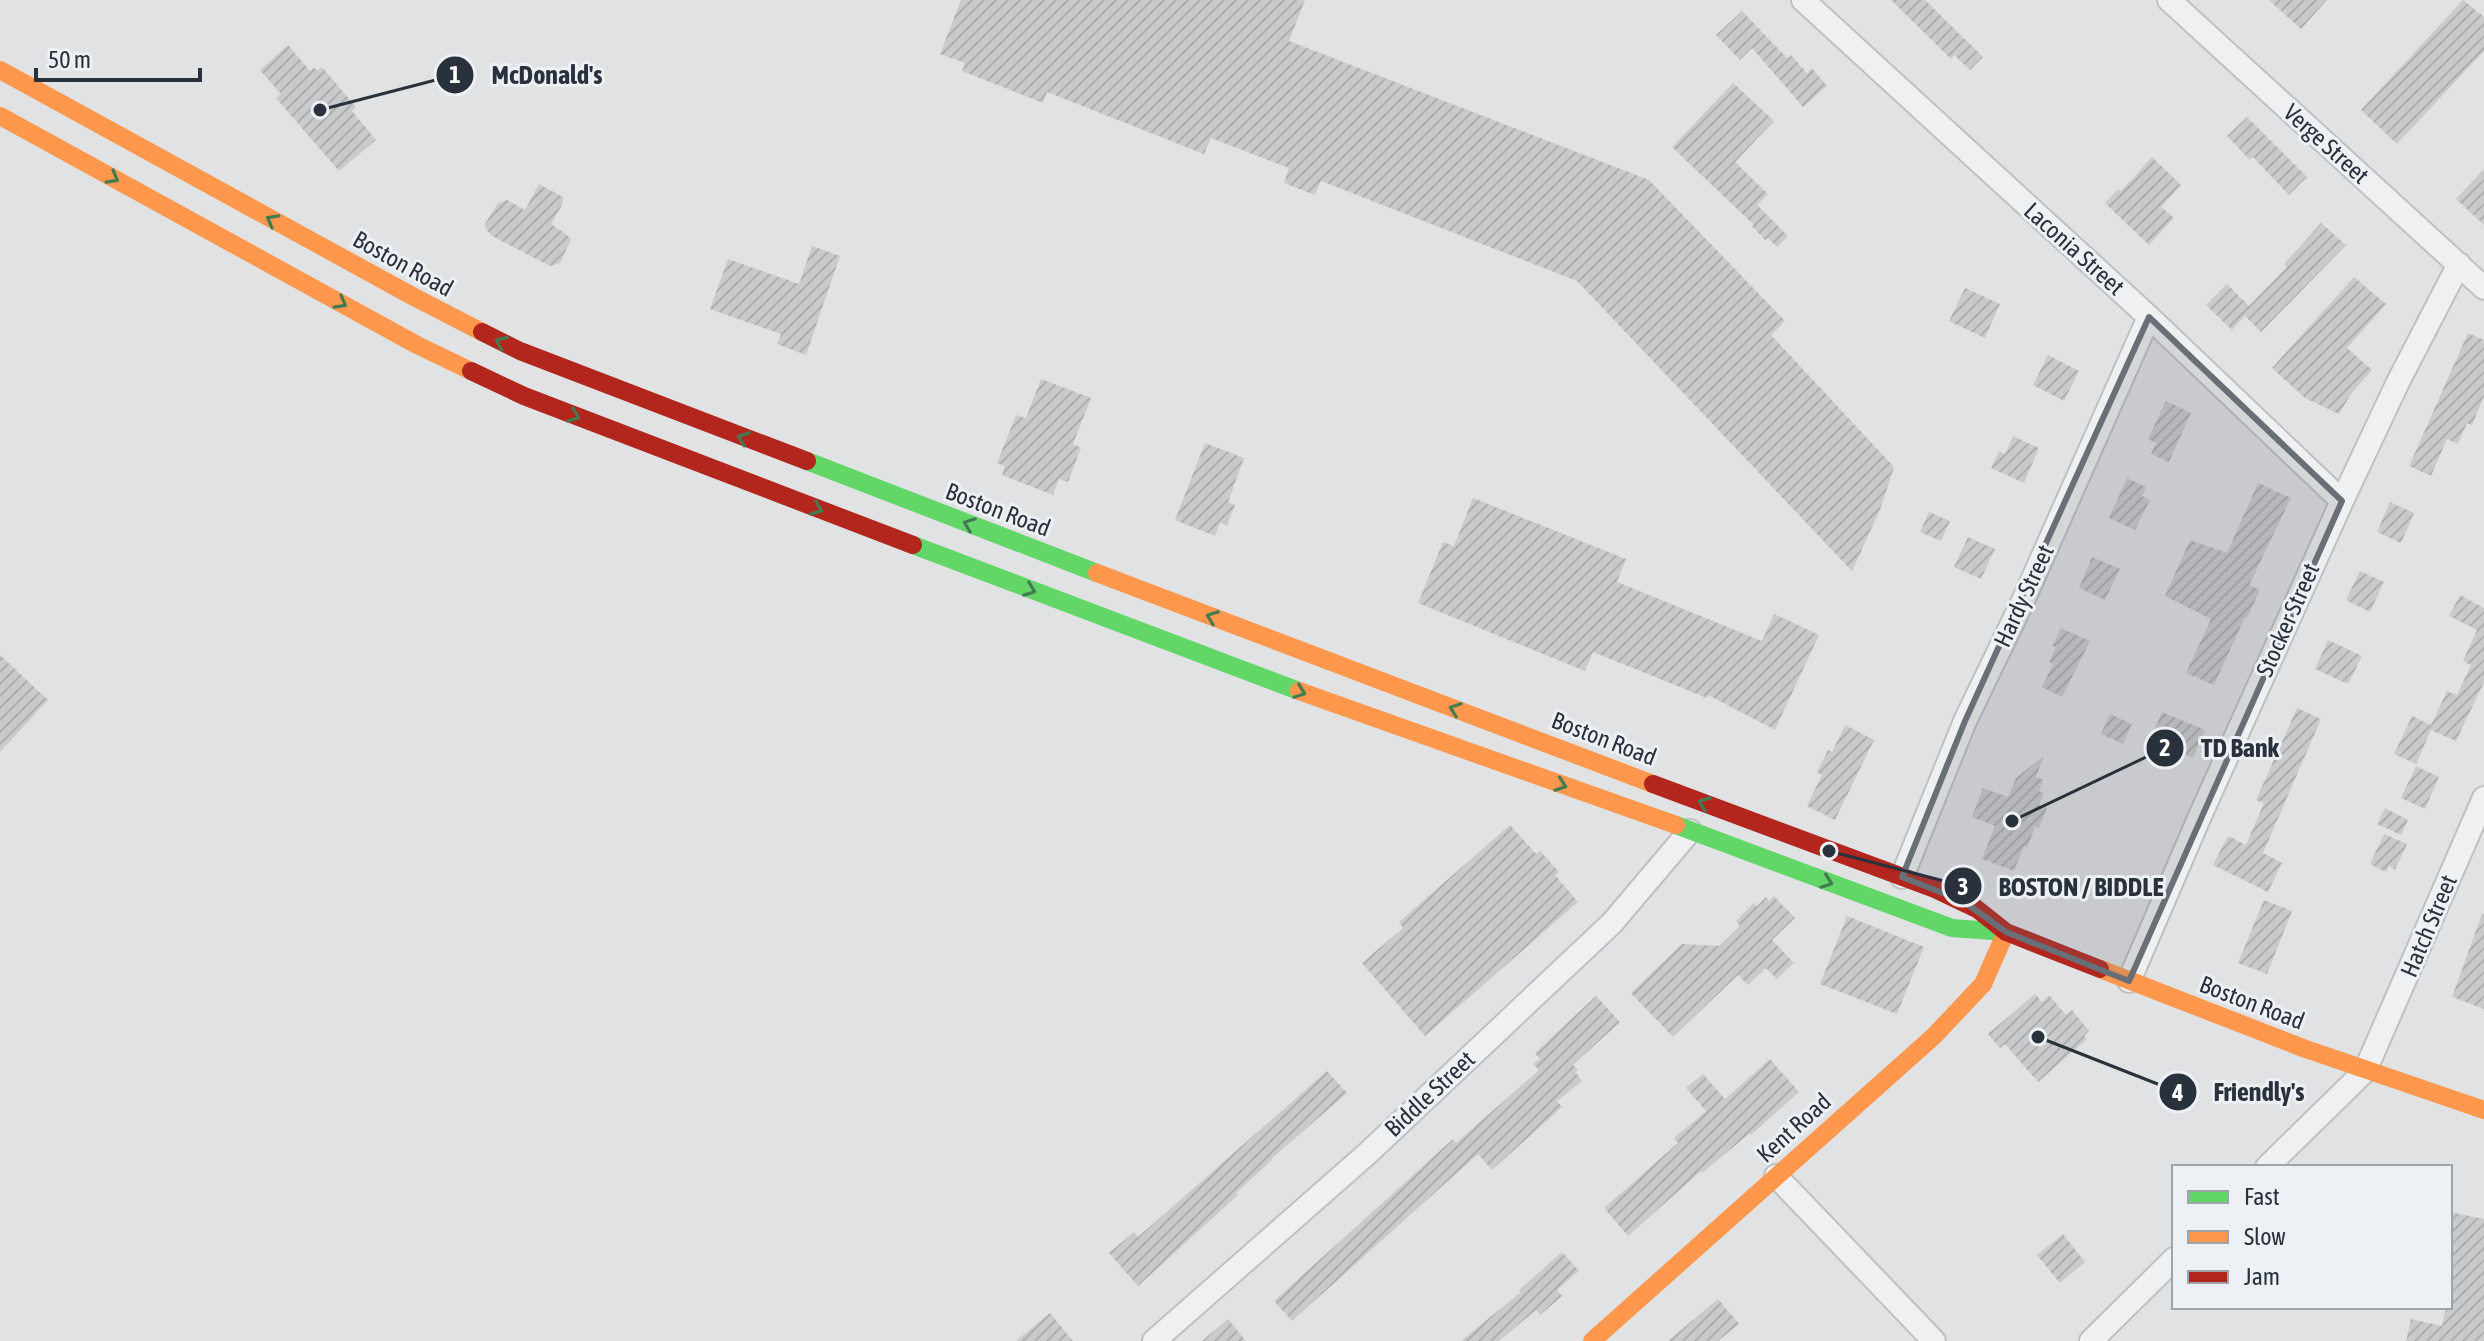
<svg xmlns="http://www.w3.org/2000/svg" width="2484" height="1341" viewBox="0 0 2484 1341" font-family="'Asap Condensed',sans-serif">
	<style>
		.building { fill: url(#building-hatch) }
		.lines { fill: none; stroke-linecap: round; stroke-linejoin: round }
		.street-casing { stroke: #bec0c2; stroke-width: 26 }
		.street { stroke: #eff0f1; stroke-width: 22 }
		.fast { stroke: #63d668; stroke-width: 18 }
		.slow { stroke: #ff974d; stroke-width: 18 }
		.jam { stroke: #b3261e; stroke-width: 18 }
		.oneway { stroke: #437b50 }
		.marked { fill: #696f77; fill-opacity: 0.2; stroke: #696f77; stroke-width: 6; stroke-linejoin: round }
		.labels { text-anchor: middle; stroke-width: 6; stroke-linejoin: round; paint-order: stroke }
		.street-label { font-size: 24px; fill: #29313c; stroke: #edf0f4 }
		.leader { fill: none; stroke: #29313c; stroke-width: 3 }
		.callout-dot { fill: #29313c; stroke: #edf0f4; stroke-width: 3 }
		.mark-label { font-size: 24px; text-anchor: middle; font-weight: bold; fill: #fff }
		.callout-label { font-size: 26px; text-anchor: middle; font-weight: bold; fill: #29313c; stroke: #edf0f4; stroke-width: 6; stroke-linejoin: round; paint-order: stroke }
	</style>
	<defs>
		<pattern id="building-hatch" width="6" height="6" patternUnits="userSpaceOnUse" patternTransform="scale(2)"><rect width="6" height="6" fill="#c8cacc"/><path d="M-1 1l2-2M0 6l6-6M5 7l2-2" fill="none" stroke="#acaeb0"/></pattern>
	</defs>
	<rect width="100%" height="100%" fill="#e0e2e4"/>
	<!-- building -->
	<path class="building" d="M961 0H1305L1289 41 1649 180 1785 321 1771 335 1894 467 1880 510 1852 571 1577 281 1321 181 1315 195 1284 183 1289 168 1211 138 1204 154 1047 92 1043 103 962 71 965 63 940 54Z
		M1891 0H1925L1983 57 1970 70 1954 55 1951 59Z
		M2269 0H2327L2301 29Z
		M2463 0 2484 17V51L2397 144 2361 110Z
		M1742 11 1787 58 1791 55 1807 73 1812 68 1827 86 1803 107 1752 48 1740 60 1716 35Z
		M288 45 310 71 314 67 317 71 322 67 356 107 352 111 376 140 339 171 276 98 281 94 260 70Z
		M1733 83 1774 121 1735 162 1768 194 1757 205 1788 236 1777 247 1768 238 1765 240 1752 226 1754 225 1672 147Z
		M2247 117 2307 177 2289 195 2253 157 2250 160 2227 136Z
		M2152 157 2181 185 2161 207 2174 218 2149 245 2105 203 2118 189 2121 191Z
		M2484 169V225L2456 199Z
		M539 184 563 197 562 205 551 224 566 234 571 239 560 263 550 266 492 236 486 229 485 224 498 203 507 200 525 210Z
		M2321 223 2346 245 2261 332 2245 316 2232 330 2206 305 2227 284 2249 306 2287 267 2284 264Z
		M812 246 840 256 806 355 777 344 781 334 710 309 728 259 799 284Z
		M2354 277 2386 304 2347 348 2372 370 2351 394 2339 414 2305 398 2272 368Z
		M1965 288 2000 304 1985 338 1949 321Z
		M2468 333 2484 340V396L2472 425 2467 423 2458 444 2447 439 2431 476 2409 466Z
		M2048 355 2079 371 2064 401 2033 385Z
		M1041 379 1091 398 1073 444 1081 448 1068 482 1059 479 1053 495 1002 475 1005 466 997 463 1016 415 1026 418Z
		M2166 401 2191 413 2169 462 2151 454 2156 443 2148 439Z
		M2013 436 2039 448 2024 483 1991 468 1999 451 2005 454Z
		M1205 443 1244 458 1228 502 1235 505 1227 525 1220 523 1215 536 1175 520Z
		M2127 478 2146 487 2142 496 2150 500 2135 530 2109 518Z
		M2258 483 2291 498 2249 585 2260 590 2247 618 2245 617 2214 685 2186 673 2211 619 2165 596 2190 540 2227 553Z
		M1473 498 1626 559 1617 582 1762 641 1774 614 1819 635 1775 730 1708 695 1707 698 1593 652 1585 671 1418 603 1443 542 1454 546Z
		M2390 502 2414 513 2401 543 2377 532Z
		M1929 512 1950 521 1941 541 1920 532Z
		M1968 537 1995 549 1981 579 1954 567Z
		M2092 557 2120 569 2105 600 2079 588Z
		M2360 571 2384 582 2370 612 2346 600Z
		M2460 595 2484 608V682L2456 741 2431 730 2416 764 2394 754 2412 716 2431 725 2447 691 2457 695 2471 665 2463 661 2477 630 2449 616Z
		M2061 628 2090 641 2062 697 2042 687 2053 664 2049 662 2056 647 2052 646Z
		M2328 640 2362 656 2348 684 2315 669Z
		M0 655 48 700 0 752Z
		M2297 708 2321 719 2263 853 2282 863 2268 892 2213 865 2228 836 2246 845 2264 803 2256 800Z
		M2162 712 2205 730 2193 758 2182 754 2180 760 2148 745Z
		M2110 714 2132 724 2123 744 2101 734Z
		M1845 725 1874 740 1835 820 1807 806 1822 775 1817 772 1828 750 1832 752Z
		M2044 756 2036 777 2043 780 2039 791 2044 793 2039 805 2047 808 2039 828 2035 827 2027 848 2024 846 2014 871 1982 859 1995 826 1972 817 1983 788 2008 797 2016 778Z
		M2416 766 2439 777 2425 809 2401 798Z
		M2385 808 2408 820 2401 835 2377 824Z
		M1510 825 1536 854 1540 851 1559 872 1555 875 1578 902 1425 1036 1362 963 1403 928 1399 922Z
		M2384 834 2407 844 2395 870 2389 866 2386 872 2370 864Z
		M1774 896 1795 918 1772 940 1794 963 1777 979 1766 968 1748 985 1738 975 1673 1037 1631 993 1682 944 1719 946 1740 926 1736 921 1754 903 1757 906 1766 897 1769 901Z
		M2264 900 2292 911 2267 974 2238 963Z
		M2482 914H2484V1009L2452 997Z
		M1847 916 1924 947 1897 1014 1820 984Z
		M2035 994 2042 1002 2049 995 2066 1015 2072 1010 2089 1031 2084 1036 2087 1039 2038 1082 2005 1044 2000 1048 1988 1034Z
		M1596 996 1620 1022 1573 1065 1578 1070 1575 1072 1582 1081 1557 1101 1562 1107 1492 1170 1478 1154 1292 1321 1274 1301 1453 1139 1456 1143 1539 1070 1533 1064 1540 1059 1535 1053Z
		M1770 1059 1799 1092 1751 1135 1750 1133 1702 1173 1701 1171 1628 1236 1604 1208 1678 1143 1674 1138 1706 1111 1686 1088 1703 1074 1725 1099Z
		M1327 1071 1347 1093 1271 1159 1272 1160 1236 1193 1238 1195 1138 1286 1109 1253 1134 1232 1138 1237Z
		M2450 1212 2484 1219V1341H2406L2411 1319 2442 1326 2446 1307H2450Z
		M2063 1234 2085 1262 2060 1283 2037 1255Z
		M1562 1252 1579 1271 1557 1290 1562 1296 1540 1315 1536 1310 1499 1341H1461L1521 1292 1519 1290Z
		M1718 1299 1739 1324 1718 1341H1668Z
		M1050 1313 1073 1341H1016Z
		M1228 1319 1246 1341H1202Z"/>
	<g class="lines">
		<defs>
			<path id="street" d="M1803 0 2149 317 2342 501
				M2169 0 2484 288
				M1902 877 1965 721 2022 603 2149 317
				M2129 981 2200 816 2342 501 2398 382 2459 264
				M2267 1167 2365 1071 2484 798
				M1776 1176 1934 1341
				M1154 1341 1368 1153 1612 923 1690 831
				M2091 1341 2174 1259"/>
		</defs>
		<!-- street casing -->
		<use href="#street" class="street-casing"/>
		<!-- street -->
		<use href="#street" class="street"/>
		<!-- fast -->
		<path class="fast" d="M807 461 1097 573
			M913 545 1299 691
			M1676 825 1952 928 2006 932"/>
		<!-- slow -->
		<path class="slow" d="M0 70 414 297 482 332
			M0 116 417 345 471 371
			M1097 573 1653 784
			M1299 691 1676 825
			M2100 969 2303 1048 2484 1110
			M1592 1341 1934 1036 1983 984 2006 932"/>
		<!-- jam -->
		<path class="jam" d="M482 332 520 351 807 461
			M471 371 524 396 913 545
			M1653 784 1935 889 1977 909 2006 932 2100 969"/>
	</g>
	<!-- one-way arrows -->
	<defs><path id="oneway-chevron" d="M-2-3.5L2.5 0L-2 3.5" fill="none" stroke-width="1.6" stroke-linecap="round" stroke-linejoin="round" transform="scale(2)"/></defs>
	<g class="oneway">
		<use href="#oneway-chevron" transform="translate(113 178) rotate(29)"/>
		<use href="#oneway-chevron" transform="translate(272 220) rotate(-151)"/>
		<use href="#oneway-chevron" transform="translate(341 303) rotate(29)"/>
		<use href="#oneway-chevron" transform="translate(501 342) rotate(-155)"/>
		<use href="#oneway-chevron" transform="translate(574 416) rotate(21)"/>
		<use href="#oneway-chevron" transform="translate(743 438) rotate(-159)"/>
		<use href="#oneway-chevron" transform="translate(817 509) rotate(21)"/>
		<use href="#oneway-chevron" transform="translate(969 524) rotate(-159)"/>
		<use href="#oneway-chevron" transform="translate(1030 590) rotate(21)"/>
		<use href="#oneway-chevron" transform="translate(1212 617) rotate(-159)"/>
		<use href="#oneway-chevron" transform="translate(1300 692) rotate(20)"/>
		<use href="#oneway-chevron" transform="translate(1455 709) rotate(-160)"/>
		<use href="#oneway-chevron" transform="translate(1561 785) rotate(19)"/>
		<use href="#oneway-chevron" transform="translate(1704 803) rotate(-159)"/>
		<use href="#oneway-chevron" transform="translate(1827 882) rotate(20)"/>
	</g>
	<!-- marked area -->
	<path class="marked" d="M2149 317 2342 501 2129 981 2006 932 1963 901 1902 877 1965 721Z"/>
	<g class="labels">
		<!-- street labels -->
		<g class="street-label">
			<text transform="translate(2326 144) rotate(42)" y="8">Verge Street</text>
			<text transform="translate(2074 249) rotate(42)" y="8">Laconia Street</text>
			<text transform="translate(403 264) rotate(29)" y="8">Boston Road</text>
			<text transform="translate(998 510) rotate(21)" y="8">Boston Road</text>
			<text transform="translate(2024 596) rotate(-65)" y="8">Hardy Street</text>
			<text transform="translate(2288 620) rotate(-66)" y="8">Stocker Street</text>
			<text transform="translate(1604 739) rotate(21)" y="8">Boston Road</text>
			<text transform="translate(2429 926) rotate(-67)" y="8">Hatch Street</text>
			<text transform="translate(2252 1003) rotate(21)" y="8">Boston Road</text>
			<text transform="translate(1430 1094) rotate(-43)" y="8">Biddle Street</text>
			<text transform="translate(1794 1128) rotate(-42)" y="8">Kent Road</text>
		</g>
	</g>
	<!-- callouts -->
	<path class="leader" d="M320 110L455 75M2012 821L2165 748M1829 851L1963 886M2038 1037L2178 1092"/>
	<g class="callout-dot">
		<circle cx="320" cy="110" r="8"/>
		<circle cx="2012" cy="821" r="8"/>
		<circle cx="1829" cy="851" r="8"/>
		<circle cx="2038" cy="1037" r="8"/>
		<circle cx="455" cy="75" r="20"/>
		<circle cx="2165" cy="748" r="20"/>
		<circle cx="1963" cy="886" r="20"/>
		<circle cx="2178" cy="1092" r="20"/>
	</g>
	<g class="mark-label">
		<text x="455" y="83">1</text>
		<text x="2165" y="756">2</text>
		<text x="1963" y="895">3</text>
		<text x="2178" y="1101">4</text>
	</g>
	<g class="callout-label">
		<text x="547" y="84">McDonald's</text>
		<text x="2240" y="757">TD Bank</text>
		<text x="2081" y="896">BOSTON / BIDDLE</text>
		<text x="2259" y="1101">Friendly's</text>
	</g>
	<!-- legend -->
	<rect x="2172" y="1165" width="280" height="144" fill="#edf0f4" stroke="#9fa4aa" stroke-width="2"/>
	<rect x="2188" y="1191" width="40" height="12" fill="#63d668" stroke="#9fa4aa" stroke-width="2"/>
	<text x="2244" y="1205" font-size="24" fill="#29313c">Fast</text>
	<rect x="2188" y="1231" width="40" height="12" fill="#ff974d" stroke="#9fa4aa" stroke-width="2"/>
	<text x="2244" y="1245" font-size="24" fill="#29313c">Slow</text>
	<rect x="2188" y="1271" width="40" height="12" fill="#b3261e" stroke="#9fa4aa" stroke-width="2"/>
	<text x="2244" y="1285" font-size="24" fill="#29313c">Jam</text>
	<!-- scale -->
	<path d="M36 68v12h164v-12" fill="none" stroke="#29313c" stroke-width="4"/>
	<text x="48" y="68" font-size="24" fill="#29313c" stroke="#edf0f4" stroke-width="6" paint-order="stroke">50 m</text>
</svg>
